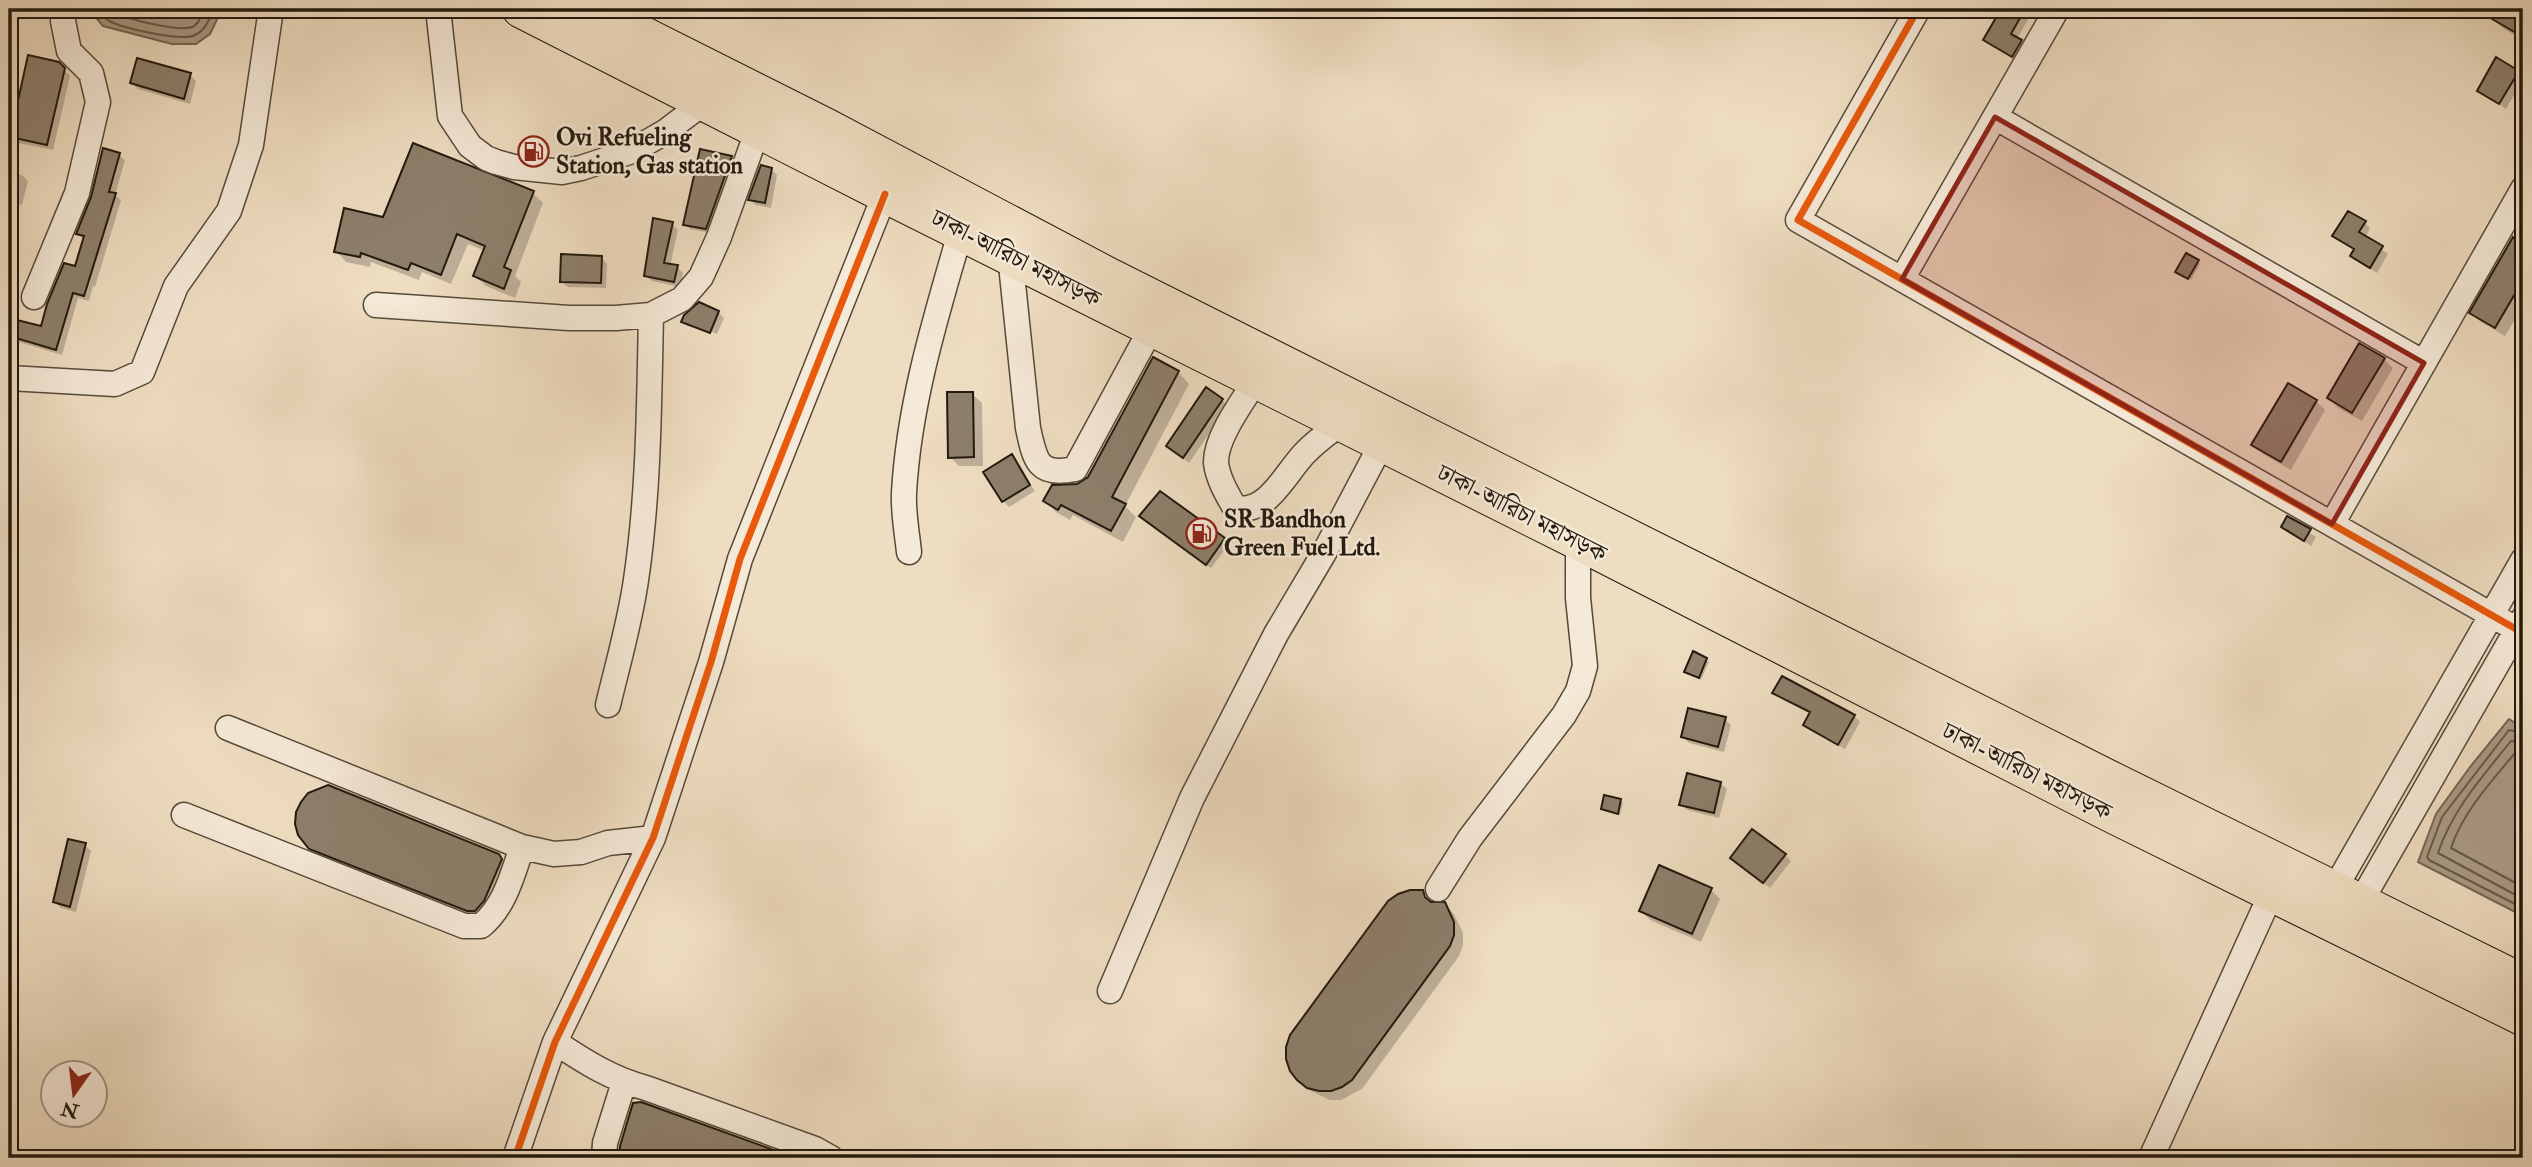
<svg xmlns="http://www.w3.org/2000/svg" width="2532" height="1167" viewBox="0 0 2532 1167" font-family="'IM FELL Double Pica','Noto Serif Bengali',serif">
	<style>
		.water { fill: #a99a84; stroke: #736654; stroke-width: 2 }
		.shadow { fill: #0003 }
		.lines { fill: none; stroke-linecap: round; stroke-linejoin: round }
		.shore { stroke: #665a48; stroke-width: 2 }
		.building { fill: #8d7f6b; stroke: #22190d; stroke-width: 2 }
		.minor-casing { stroke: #554a3a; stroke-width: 27 }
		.highway-casing { stroke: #22190d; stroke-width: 39 }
		.minor { stroke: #f5e9d7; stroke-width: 24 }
		.highway { stroke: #efddc1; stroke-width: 37 }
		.cycleway-casing { stroke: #f5e9d7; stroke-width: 11 }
		.cycleway { stroke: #e8590c; stroke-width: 7 }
		.marked { fill: #8f2418; fill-opacity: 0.2; stroke: #8f2418; stroke-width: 5; stroke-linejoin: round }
		.labels { text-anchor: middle; stroke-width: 5; stroke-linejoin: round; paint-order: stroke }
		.poi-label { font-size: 24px; font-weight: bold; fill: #22190d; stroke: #f5e9d7; text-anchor: start }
		.street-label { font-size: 24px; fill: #22190d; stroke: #f5e9d7 }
	</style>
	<rect width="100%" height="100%" fill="#efddc1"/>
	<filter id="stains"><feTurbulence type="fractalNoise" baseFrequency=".00286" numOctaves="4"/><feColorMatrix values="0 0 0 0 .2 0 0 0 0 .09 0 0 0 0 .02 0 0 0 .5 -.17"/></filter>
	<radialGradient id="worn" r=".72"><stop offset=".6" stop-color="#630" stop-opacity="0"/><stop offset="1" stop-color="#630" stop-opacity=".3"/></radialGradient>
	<!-- water -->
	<path class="water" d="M89 9H222L210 34 196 44H172L103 26Z
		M2509 719 2523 728V916L2418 862 2436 814 2470 767Z"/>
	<!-- shadow -->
	<path class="shadow" d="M1991 9H2022L2030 16 2017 39 2027 47 2019 61 1986 40 2000 14Z
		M2500 9H2523V40L2503 28 2494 19Z
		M58 63 70 76 53 150 18 143 12 137Z
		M2518 72 2523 79 2506 109 2479 91Z
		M190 75 196 81 190 104 138 89 132 83Z
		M701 151 732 157 736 162 711 233 690 229 685 224Z
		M119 155 125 160 115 195 121 200 95 287 93 286 89 301 78 298 62 355 9 339V313V320L42 329 77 268 85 240 78 234Z
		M771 169 777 175 771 208 756 205 750 199Z
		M9 172 22 175 28 181 22 205 9 202Z
		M533 193 543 203 515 276 521 282 515 298 486 286 475 276 485 251 468 244 451 284 422 272 419 280 371 262 370 267 346 262 336 251 384 219Z
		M2364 222 2370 228 2365 238 2388 254 2377 273 2358 261 2352 255 2355 250 2335 236Z
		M672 224 678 230 670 266 677 267 683 273 680 287 652 281 645 275Z
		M2513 240 2523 245V306L2505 336 2481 322 2472 313Z
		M601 257 607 264 606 288 568 287 561 281Z
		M2198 262 2200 264 2191 280 2180 274Z
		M718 312 724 318 717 334 688 322V326L683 321Z
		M2384 359 2393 368 2362 421 2338 408 2329 398Z
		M1178 372 1189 384 1125 506 1136 517 1123 542 1073 515 1070 520 1056 512 1045 500 1089 478Z
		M972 394 982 403 983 466H959L950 457Z
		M1222 400 1228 406 1189 463 1168 446Z
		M2316 401 2325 410 2291 470 2263 454 2254 445Z
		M9 413 18 427 19 438 9 506Z
		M1012 457 1035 491 1009 507 1003 501Z
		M2288 518 2316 537 2311 546 2283 527Z
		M1146 521 1224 539 1229 544 1211 568Z
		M1706 659 1709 662 1701 680 1686 672Z
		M1775 693 1854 716 1860 722 1845 749 1811 731 1805 725 1811 714 1781 699Z
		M1725 719 1731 725 1724 752 1689 743 1683 737Z
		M1720 783 1727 789 1719 818 1687 810 1681 804Z
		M1620 801 1623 803 1620 815 1603 809Z
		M85 845 91 851 76 912 61 908 55 902Z
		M310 847 498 855 508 865 478 920 321 858Z
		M1785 855 1791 861 1770 888 1738 864Z
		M1711 890 1720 899 1701 942 1650 920 1641 910Z
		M1421 892 1433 904H1444L1454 914 1463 933V945L1459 956 1362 1089 1341 1100H1330L1309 1090 1298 1079Z
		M641 1104 790 1158H620L621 1146Z"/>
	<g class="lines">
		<!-- shore -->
		<path class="shore" d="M98 9C101 13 104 18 109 21 123 28 182 42 195 35 206 30 209 19 214 9
			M109 9C118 18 179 32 192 27 199 25 201 15 204 9
			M2523 733 2509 730 2442 817 2427 857 2429 860 2523 908
			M2523 742 2511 741C2483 776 2452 810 2438 853L2523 899
			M2523 752 2515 753C2491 782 2463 812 2451 848L2523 887"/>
	</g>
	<!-- building -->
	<path class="building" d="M2001 9H2025L2011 34 2022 40 2012 57 1983 40Z
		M2498 9H2523V37L2492 19Z
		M28 55 59 62 65 68 47 145 10 137Z
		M2496 57 2519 71 2499 104 2477 91Z
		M137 58 191 73 184 99 130 83Z
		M413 143 534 191 504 267 511 270 504 289 473 276 485 246 457 234 441 275 411 263 408 270 361 253 360 257 334 252 344 208 383 217Z
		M103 148 120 153 109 192 116 193 84 296 73 293 56 350 9 336V318L41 326 47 304 64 263 75 266 84 236 76 234 91 197Z
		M700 149 732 156 706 229 683 225Z
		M761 165 772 168 765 203 748 200Z
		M2348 211 2366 221 2359 232 2383 246 2370 268 2350 256 2354 249 2332 236Z
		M653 218 673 222 664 263 678 265 674 282 644 276Z
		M2513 237 2523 243V280L2495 328 2469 313Z
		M2186 253 2199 260 2188 279 2175 272Z
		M561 254 602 256 601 283 560 282Z
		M699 302 719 311 710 333 681 322 684 315Z
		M2359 343 2385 358 2352 413 2327 398Z
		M1153 357 1179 371 1112 497 1126 504 1111 531 1061 505 1058 510 1043 501 1052 485 1077 484 1088 477Z
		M2288 383 2317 400 2281 462 2251 445Z
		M1206 387 1223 399 1183 458 1166 446Z
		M947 392H973L974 457 948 458Z
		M1012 454 1030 485 1002 502 983 472Z
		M1160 491 1225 538 1206 565 1139 516Z
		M2287 516 2311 529 2304 541 2281 527Z
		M1693 651 1707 658 1699 678 1684 672Z
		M1782 676 1855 715 1838 745 1803 725 1810 712 1772 693Z
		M1688 708 1726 717 1718 747 1681 737Z
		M1687 773 1721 782 1714 813 1679 805Z
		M328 785 499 854 502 859 484 901 475 911H467L309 849 298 835 295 824 296 812 301 802 308 793Z
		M1604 795 1621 799 1618 814 1601 809Z
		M1752 829 1786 854 1763 883 1730 858Z
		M68 839 86 843 70 907 53 902Z
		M1659 865 1712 888 1692 934 1639 911Z
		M1410 890H1423L1425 897 1431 902H1445L1454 922V935L1450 946 1352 1080 1342 1087 1331 1091H1319L1307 1088 1297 1080 1290 1071 1286 1059V1047L1290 1035 1388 901 1398 894Z
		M641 1102 796 1158H619L620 1146 633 1103Z"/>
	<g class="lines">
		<defs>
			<path id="minor" d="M438 9 450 116 470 146 486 158 496 162 514 167 562 172 581 168 632 151 665 132 694 110 714 106
				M1918 9 1798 220 2523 633
				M1995 117 2424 363
				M1010 255 1028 428C1035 461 1038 477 1075 469L1152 327
				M1902 279 2057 9
				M34 297 77 193 98 102 91 73 69 51 63 21 64 9
				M376 305 569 318H616L651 315 682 299 701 277 719 237 758 129
				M9 378 115 384 142 372 176 286 229 211 251 145 271 9
				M1256 380C1243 401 1215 438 1216 463 1218 479 1227 494 1235 508 1267 515 1285 474 1304 454 1316 441 1329 432 1343 422
				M2332 524 2523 189
				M909 552C907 533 903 512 904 493 909 403 936 316 961 230
				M608 705C618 663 630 622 636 580 649 492 649 404 651 315
				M228 728 522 847 554 854 581 852 608 843 653 838
				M184 815 464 926H481C505 906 512 876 522 847
				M1438 889 1470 838 1564 715 1578 691 1585 666 1578 598V541
				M2334 890 2523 560
				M2360 903 2523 619
				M1110 991 1192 798 1276 634 1324 553 1382 443
				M555 1042C585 1062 612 1079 646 1088L815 1149 831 1158
				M515 1158 555 1042 653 838 711 662 740 559 885 194
				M604 1158 605 1143 624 1082
				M2151 1158 2271 894"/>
			<path id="highway" d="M521 9 885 194 1578 541 2110 813 2523 1017
				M591 9 826 127 1106 275 2107 778 2523 983"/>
		</defs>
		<!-- minor casing -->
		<use href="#minor" class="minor-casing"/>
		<!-- highway casing -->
		<use href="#highway" class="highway-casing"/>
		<!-- minor -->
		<use href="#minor" class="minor"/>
		<!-- highway -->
		<use href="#highway" class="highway"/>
		<defs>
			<path id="cycleway" d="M1918 9 1798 220 2523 633
				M515 1158 555 1042 653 838 711 662 740 559 885 194"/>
		</defs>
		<!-- cycleway casing -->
		<use href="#cycleway" class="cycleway-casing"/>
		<!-- cycleway -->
		<use href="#cycleway" class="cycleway"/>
	</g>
	<!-- marked area -->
	<path class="marked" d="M1995 117 2424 363 2332 524 1902 279Z"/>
	<!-- icons -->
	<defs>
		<symbol id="fuel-ring" viewBox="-11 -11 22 22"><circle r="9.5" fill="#f5e9d7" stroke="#8f2418" stroke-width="1.5"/><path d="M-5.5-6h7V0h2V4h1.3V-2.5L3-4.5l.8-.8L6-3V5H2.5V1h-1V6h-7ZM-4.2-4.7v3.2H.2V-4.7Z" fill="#8f2418"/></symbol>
	</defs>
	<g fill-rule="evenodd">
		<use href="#fuel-ring" x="516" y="134" width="35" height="35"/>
		<use href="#fuel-ring" x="1184" y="516" width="35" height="35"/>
	</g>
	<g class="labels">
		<!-- poi labels -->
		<g class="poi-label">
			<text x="556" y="145">Ovi Refueling<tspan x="556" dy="28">Station, Gas station</tspan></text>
			<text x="1224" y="527">SR Bandhon<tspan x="1224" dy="28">Green Fuel Ltd.</tspan></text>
		</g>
		<!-- street labels -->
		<g class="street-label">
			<text transform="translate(1016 258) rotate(27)" y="8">ঢাকা-আরিচা মহাসড়ক</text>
			<text transform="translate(1522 513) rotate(27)" y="8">ঢাকা-আরিচা মহাসড়ক</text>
			<text transform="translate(2027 771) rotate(27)" y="8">ঢাকা-আরিচা মহাসড়ক</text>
		</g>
	</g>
	<!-- margin -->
	<rect width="2532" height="1167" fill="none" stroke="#efddc1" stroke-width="35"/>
	<rect x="10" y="10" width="2511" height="1146" fill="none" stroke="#22190d" stroke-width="3.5"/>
	<rect x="18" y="18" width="2497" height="1132" fill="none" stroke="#22190d" stroke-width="2"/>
	<!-- north arrow -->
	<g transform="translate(74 1094) rotate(194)"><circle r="33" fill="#f5e9d7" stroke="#a19686" stroke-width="2"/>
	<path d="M0-5L12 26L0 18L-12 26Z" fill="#8f2418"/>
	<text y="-10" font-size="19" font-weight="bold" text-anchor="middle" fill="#22190d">N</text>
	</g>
	<rect width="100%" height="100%" filter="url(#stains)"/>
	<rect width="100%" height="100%" fill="url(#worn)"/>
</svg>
